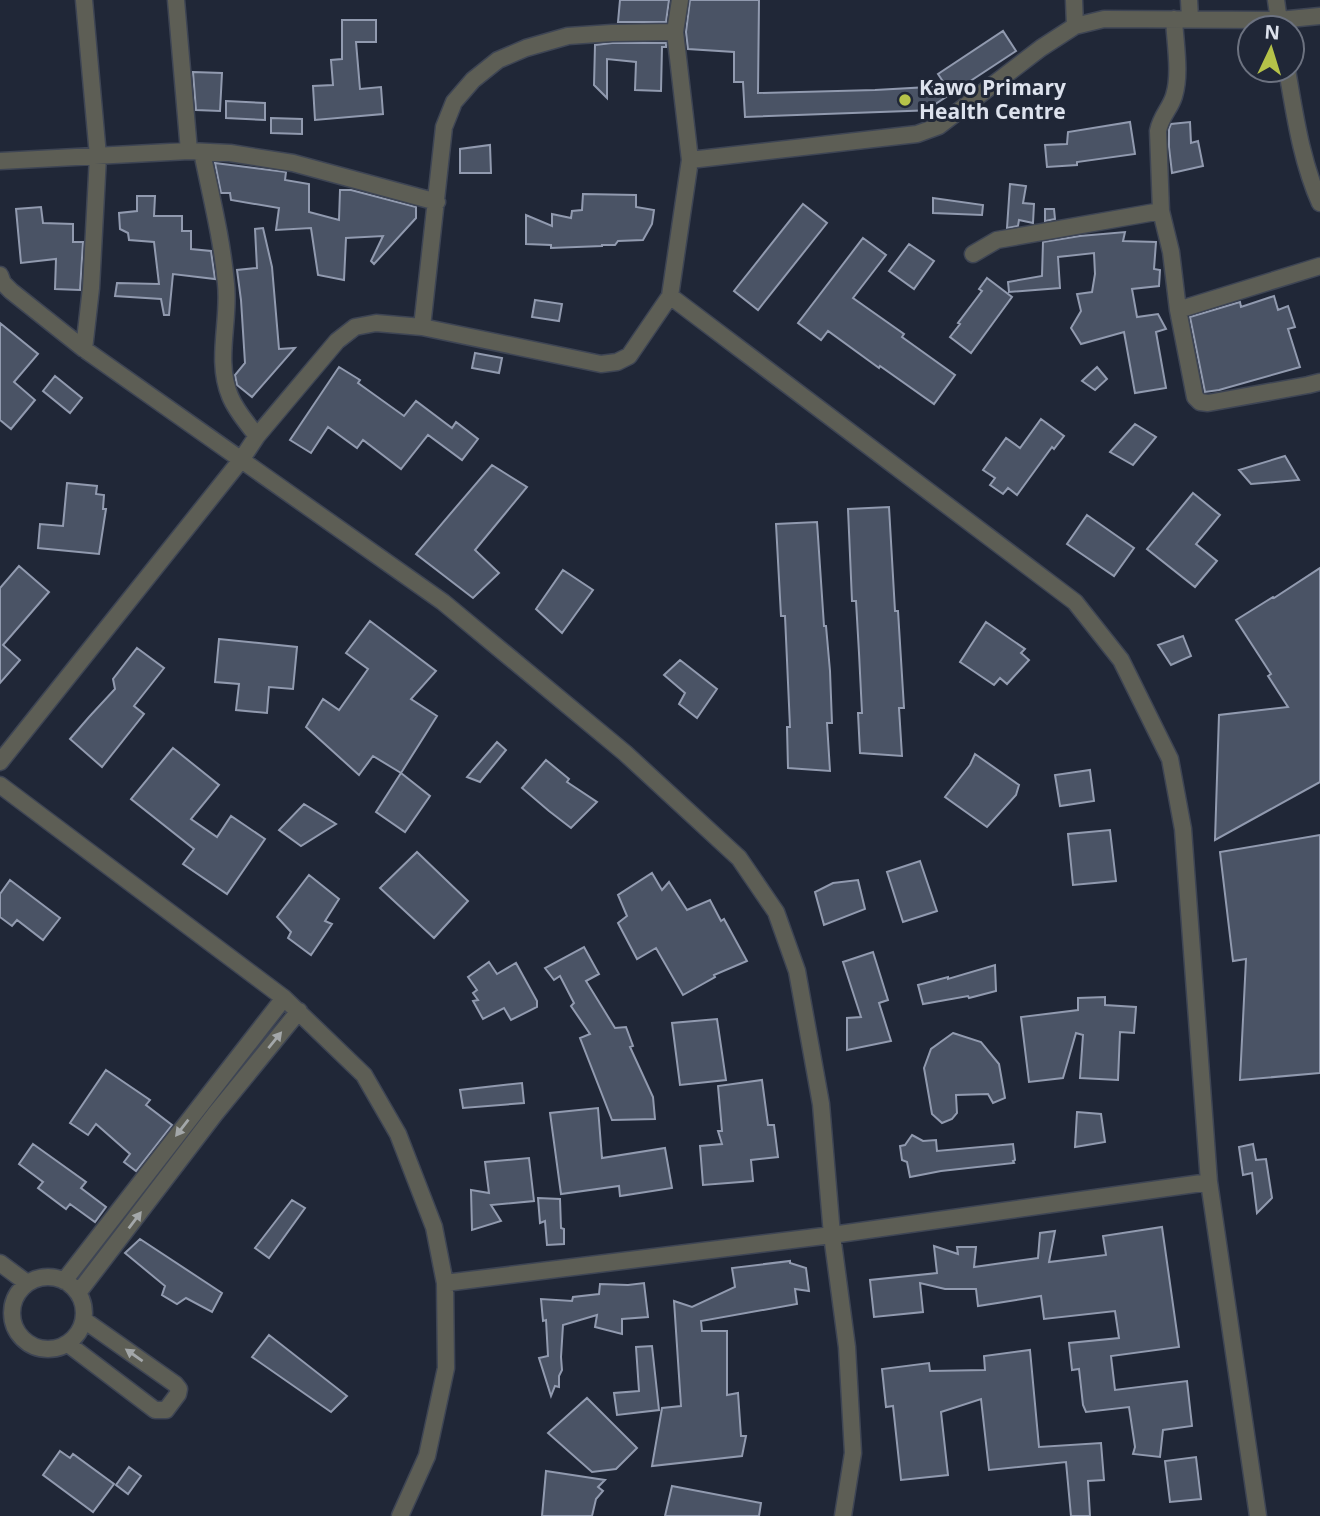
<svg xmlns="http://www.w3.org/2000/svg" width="1320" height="1516" viewBox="0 0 1320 1516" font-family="'Open Sans',sans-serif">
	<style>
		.building { fill: #4a5365; stroke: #919aaf; stroke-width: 2 }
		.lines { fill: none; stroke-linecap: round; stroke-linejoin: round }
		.minor-casing { stroke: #3e4554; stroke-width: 19 }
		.minor { stroke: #5d5e55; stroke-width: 16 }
		.oneway { fill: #a3a7a9 }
		.poi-dot { fill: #b5c249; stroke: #202737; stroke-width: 2.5 }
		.labels { text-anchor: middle; stroke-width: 6; stroke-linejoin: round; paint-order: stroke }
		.poi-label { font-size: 21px; font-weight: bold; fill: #dde2ed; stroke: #202737; text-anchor: start }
	</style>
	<rect width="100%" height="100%" fill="#202737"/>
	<!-- building -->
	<path class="building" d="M620 0H669L666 22H618Z
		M690 0H759L758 93 875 90 946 86 938 74 1003 31 1016 51 934 105 935 110 745 117 743 82H734V52L688 49 686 32Z
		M342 20H376V42H356L360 89 381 87 383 114 315 120 313 86 333 85 331 60 342 59Z
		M612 43H666V47H662L661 91 635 90 636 62 607 59V98L594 85 595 45Z
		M193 72 222 73 220 111 196 110Z
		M226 101 265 103V120L226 118Z
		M271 118 302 119V134L271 133Z
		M1130 122 1135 154 1077 162V165L1047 167 1045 145 1067 144 1068 132Z
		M1190 122 1191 143 1198 141 1203 166 1172 173 1169 147V129L1171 124Z
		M490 145 491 173H460V149Z
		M215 163 286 172 285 180 309 184V212L339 220 340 190H351L416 207V218L374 264 371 261 383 236 346 238 344 280 318 275 311 228 276 230 279 208 231 200 230 193H221Z
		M1010 184 1026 186 1023 203 1034 204 1033 223 1019 220 1018 226 1007 228Z
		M583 194 636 195V207L654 210 652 224 643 240 618 241 615 245H602V246L551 248V245L526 244V215L552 226V214L571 218 572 211 582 210Z
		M137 196H155L154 216H182V231H191V249L211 251 215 279 173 274 169 315H164L161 299 115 296 117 283 159 284 154 242 129 240 128 233 120 229 119 213 137 211Z
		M933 198 983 205 982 215 933 213Z
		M803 204 827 223 758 310 734 291Z
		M41 207 43 223 73 224V242H83L80 290 55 289 56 259 21 263 16 209Z
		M1045 209H1054L1055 219 1045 221Z
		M263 228 272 267 279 349 295 348 252 397 237 385 235 375 245 363 241 300 237 270 257 268 255 229Z
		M1125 232 1123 241 1156 242 1154 269 1160 270 1159 286 1132 289 1137 317 1158 314 1166 329 1156 332 1166 388 1135 393 1124 332 1081 344 1071 328 1081 311 1077 294 1092 292 1095 274 1094 253 1058 257 1060 288 1009 292 1008 282 1042 276 1043 242 1080 236Z
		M863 238 886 255 853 298 904 334 902 337 955 375 934 404 880 366 879 368 828 331 821 340 798 323Z
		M909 244 934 261 914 289 889 271Z
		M987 278 1012 297 971 353 950 337 960 324 958 323 982 291 979 289Z
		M1274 296 1278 310 1288 306 1295 327 1288 329 1300 367 1219 390 1205 392 1190 317 1240 302 1241 307Z
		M535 300 562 304 559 321 532 317Z
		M0 323 38 354 14 382 35 400 11 429 0 420Z
		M475 353 502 358 499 373 472 368Z
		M339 367 360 380 358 383 404 416 416 401 452 428 456 422 478 439 462 460 428 435 401 469 363 440 357 448 328 427 311 453 290 440Z
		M1097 367 1107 379 1095 390 1082 381Z
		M55 376 82 398 70 413 43 391Z
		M1041 419 1064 436 1054 449 1052 447 1017 495 1008 488 1003 494 990 485 995 478 983 470 1006 438 1020 448Z
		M1135 424 1156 437 1133 465 1110 452Z
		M1285 456 1299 480 1251 484 1239 470Z
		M492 465 527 487 475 550 499 573 473 598 416 554Z
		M67 483 97 486 96 494 104 495 103 509H106L99 554 38 548 40 524 63 526Z
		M1193 493 1220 515 1196 544 1217 561 1195 587 1147 549Z
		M889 507 895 611H898L904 708H899L902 756 860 753 858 713H862L859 653 856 601H852L848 509Z
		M1087 515 1134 548 1114 576 1067 544Z
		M817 522 824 626H826L830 671 832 723H827L830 771 788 768 787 727H790L785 616H781L776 524Z
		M19 566 49 592 3 645 20 660 0 683V588Z
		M1320 568V782L1215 840 1219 715 1288 707 1268 676 1271 674 1236 620 1273 597 1274 598Z
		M563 570 593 590 562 633 536 609Z
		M370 621 436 671 411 699 437 716 401 773 373 756 359 775 306 727 323 699 339 710 368 669 346 653Z
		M986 622 1025 649 1021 653 1029 660 1007 684 1000 678 994 685 960 662Z
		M1183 636 1191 656 1171 665 1158 645Z
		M219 639 297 647 293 689 269 687 267 713 236 710 239 684 215 682Z
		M137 648 164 668 134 706 144 714 102 767 70 739 89 717 115 689 113 679Z
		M680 660 717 689 697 718 679 704 685 693 664 675Z
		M497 742 506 750 480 782 467 777Z
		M173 748 219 785 191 819 217 837 231 816 265 839 227 894 183 864 194 849 131 799Z
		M975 754 1019 785 1016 795 987 827 945 797 970 765Z
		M546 760 569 779 567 782 597 802 571 828 549 811 522 788Z
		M1090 770 1094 801 1060 806 1055 775Z
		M401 773 430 796 405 832 376 812Z
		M304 804 336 824 301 846 279 830Z
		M1110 830 1116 881 1073 885 1068 834Z
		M1320 835V1073L1240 1080 1246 959 1233 961 1220 852Z
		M417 852 468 901 434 938 380 888Z
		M920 861 937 911 903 922 887 872Z
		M652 873 662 890 669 882 687 910 710 900 721 921 724 919 747 961 714 975 715 977 683 995 656 948 637 959 618 923 627 916 618 895Z
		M309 875 339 899 325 921 332 924 311 955 288 938 291 932 277 917Z
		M10 880 60 918 43 940 17 920 12 926 0 917V894Z
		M858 880 865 909 824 925 815 892 833 883Z
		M584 947 599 974 586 981 615 1028 626 1027 633 1046 630 1047 653 1097 655 1119 612 1120 580 1038 590 1034 571 1006 574 1003 560 976 554 980 545 968Z
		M873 952 888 1000 879 1003 891 1041 847 1050V1018L861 1017 843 962Z
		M489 962 497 974 516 963 537 1001V1007L511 1020 504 1008 483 1019 473 1001 478 1000 473 993 477 990 468 977Z
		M995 965 996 991 969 998 968 996 923 1004 918 985 948 977V979Z
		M1105 997V1005L1136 1007 1134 1033 1120 1032 1118 1080 1080 1078 1083 1035 1076 1033 1063 1078 1029 1082 1021 1017 1078 1010V998Z
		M717 1019 726 1080 680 1085 672 1023Z
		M953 1033 981 1042 999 1064 1005 1098 993 1103 988 1094 956 1095 957 1113 952 1119 942 1123 932 1114 924 1068 931 1049Z
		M106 1070 150 1100 146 1105 172 1125 136 1171 124 1162 130 1154 96 1124 88 1135 70 1123Z
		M762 1080 768 1125H774L778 1157 751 1160 753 1181 703 1185 700 1146 722 1144 718 1131H722L718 1086Z
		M522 1083 524 1103 463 1108 460 1090Z
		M598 1108 602 1158 665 1148 672 1188 620 1196 619 1186 561 1194 550 1113Z
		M1077 1112 1101 1114 1105 1142 1075 1147Z
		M912 1135 923 1141 936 1140 937 1151 1013 1144 1015 1160 1013 1161 1014 1163 941 1171 910 1177 907 1162 902 1160 900 1146 905 1145Z
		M33 1144 86 1182 81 1188 106 1207 95 1222 70 1204 66 1209 38 1188 43 1182 19 1164Z
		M1253 1144 1256 1160 1266 1159 1272 1198 1257 1213 1252 1173 1243 1175 1239 1147Z
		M529 1158 534 1201 491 1205 501 1221 472 1230 471 1190 489 1193 485 1162Z
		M538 1198 560 1199 561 1228 564 1229V1244L547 1245 545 1221 540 1223Z
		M292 1200 305 1208 269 1258 255 1248Z
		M1162 1227 1179 1347 1111 1356 1115 1390 1187 1381 1192 1426 1163 1430 1160 1457 1133 1454 1135 1447 1129 1407 1086 1412 1083 1405 1079 1369 1072 1370 1069 1343 1119 1338 1115 1311 1044 1319 1041 1296 978 1306 976 1289H945L920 1283 923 1312 874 1317 870 1280 937 1273 934 1246 958 1254 957 1247H976L974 1267 1038 1258 1040 1233 1055 1231 1049 1262 1106 1255 1103 1236Z
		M140 1239 222 1293 212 1312 186 1298 177 1304 162 1295 165 1286 125 1253Z
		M790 1261V1263L806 1268 809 1291 795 1289 797 1304 701 1321 702 1331H727V1395L738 1393 741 1436H746L742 1456 652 1466 662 1408 681 1406 674 1301 692 1307 735 1287 732 1268Z
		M644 1283 648 1317 622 1319V1334L595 1327 597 1315 563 1325 561 1357 562 1370 559 1376V1387L555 1386 551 1396 539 1358 548 1356 546 1320 543 1321 541 1299 572 1301 573 1297 599 1294 600 1284 628 1285Z
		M269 1335 347 1396 331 1412 252 1357Z
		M652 1346 659 1410 617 1415 614 1393 639 1391 636 1347Z
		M1030 1350 1039 1447 1101 1443 1104 1480 1088 1481 1090 1516H1071L1066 1462 989 1470 981 1399 941 1412 948 1475 901 1480 893 1406 886 1407 882 1369 929 1363 930 1371 985 1370 984 1356Z
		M587 1398 637 1448 616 1469 592 1472 548 1433Z
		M60 1451 70 1458 73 1454 114 1484 93 1512 43 1475Z
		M1196 1457 1201 1499 1170 1502 1165 1461Z
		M129 1467 141 1476 128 1494 116 1485Z
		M546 1471 605 1480 598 1487 603 1491 596 1499 592 1516H542Z
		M672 1486 761 1503 759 1516H665Z"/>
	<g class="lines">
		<defs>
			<path id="minor" d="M84 0 98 156 91 288 84 349
				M176 0 189 151
				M680 0 675 32 690 160
				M1074 0 1075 26
				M1189 0 1190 18
				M1276 0 1280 28
				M1174 19C1175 42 1181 74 1174 96 1170 109 1161 116 1158 131L1161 211 1171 252 1178 310 1195 397 1200 402 1208 403 1308 385 1320 382
				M1287 70C1295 115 1301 160 1320 203
				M202 152C211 196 222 239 226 284 230 321 215 360 230 396 236 411 247 423 257 436
				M0 161 189 151 230 153 293 163 437 202
				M973 254 997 240 1161 211
				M0 275 3 283 11 291 84 349 443 602 625 753 739 858 776 912 797 971 821 1104 832 1235 847 1347 853 1453 843 1516
				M670 296 1075 602 1121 660 1170 759 1183 829 1209 1182
				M1178 310 1320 266
				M422 327 444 127 454 102 473 80 498 60 526 48 568 36 612 33 675 32
				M0 762 241 460 257 436 337 341 355 327 376 323 422 327 601 364 617 362 629 356 670 296 690 160 917 134 939 126 1041 48 1075 26 1104 19 1279 20 1320 16
				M0 785 284 998 364 1075 398 1134 434 1227 445 1283 446 1368 427 1456 400 1516
				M0 1263 27 1283
				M12 1313a36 36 0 1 1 72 0a36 36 0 1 1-72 0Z
				M64 1281 284 998
				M445 1283 832 1235 1209 1182 1258 1516
				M78 1293 215 1114 299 1011
				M68 1344 155 1410H166L178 1394 179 1389 175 1384 84 1320"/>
		</defs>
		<!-- minor casing -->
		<use href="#minor" class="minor-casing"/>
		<!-- minor -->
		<use href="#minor" class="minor"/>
	</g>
	<!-- one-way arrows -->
	<defs><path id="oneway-solid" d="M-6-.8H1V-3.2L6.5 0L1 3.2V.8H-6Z" transform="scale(1.75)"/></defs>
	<g class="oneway">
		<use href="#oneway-solid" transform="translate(275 1040) rotate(-51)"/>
		<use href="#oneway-solid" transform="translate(182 1128) rotate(128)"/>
		<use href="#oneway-solid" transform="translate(135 1220) rotate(-53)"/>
		<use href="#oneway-solid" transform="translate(134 1355) rotate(-145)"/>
	</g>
	<!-- markers -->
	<circle class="poi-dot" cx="905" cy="100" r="7"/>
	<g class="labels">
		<!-- poi labels -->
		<g class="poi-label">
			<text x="919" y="95">Kawo Primary<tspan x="919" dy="24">Health Centre</tspan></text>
		</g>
	</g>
	<!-- north arrow -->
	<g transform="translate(1271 49) rotate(4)"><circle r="33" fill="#202737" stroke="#6c7280" stroke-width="2"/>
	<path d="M0-5L12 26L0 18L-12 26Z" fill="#b5c249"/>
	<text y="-10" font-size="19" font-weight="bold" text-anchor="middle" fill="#dde2ed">N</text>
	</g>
</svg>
